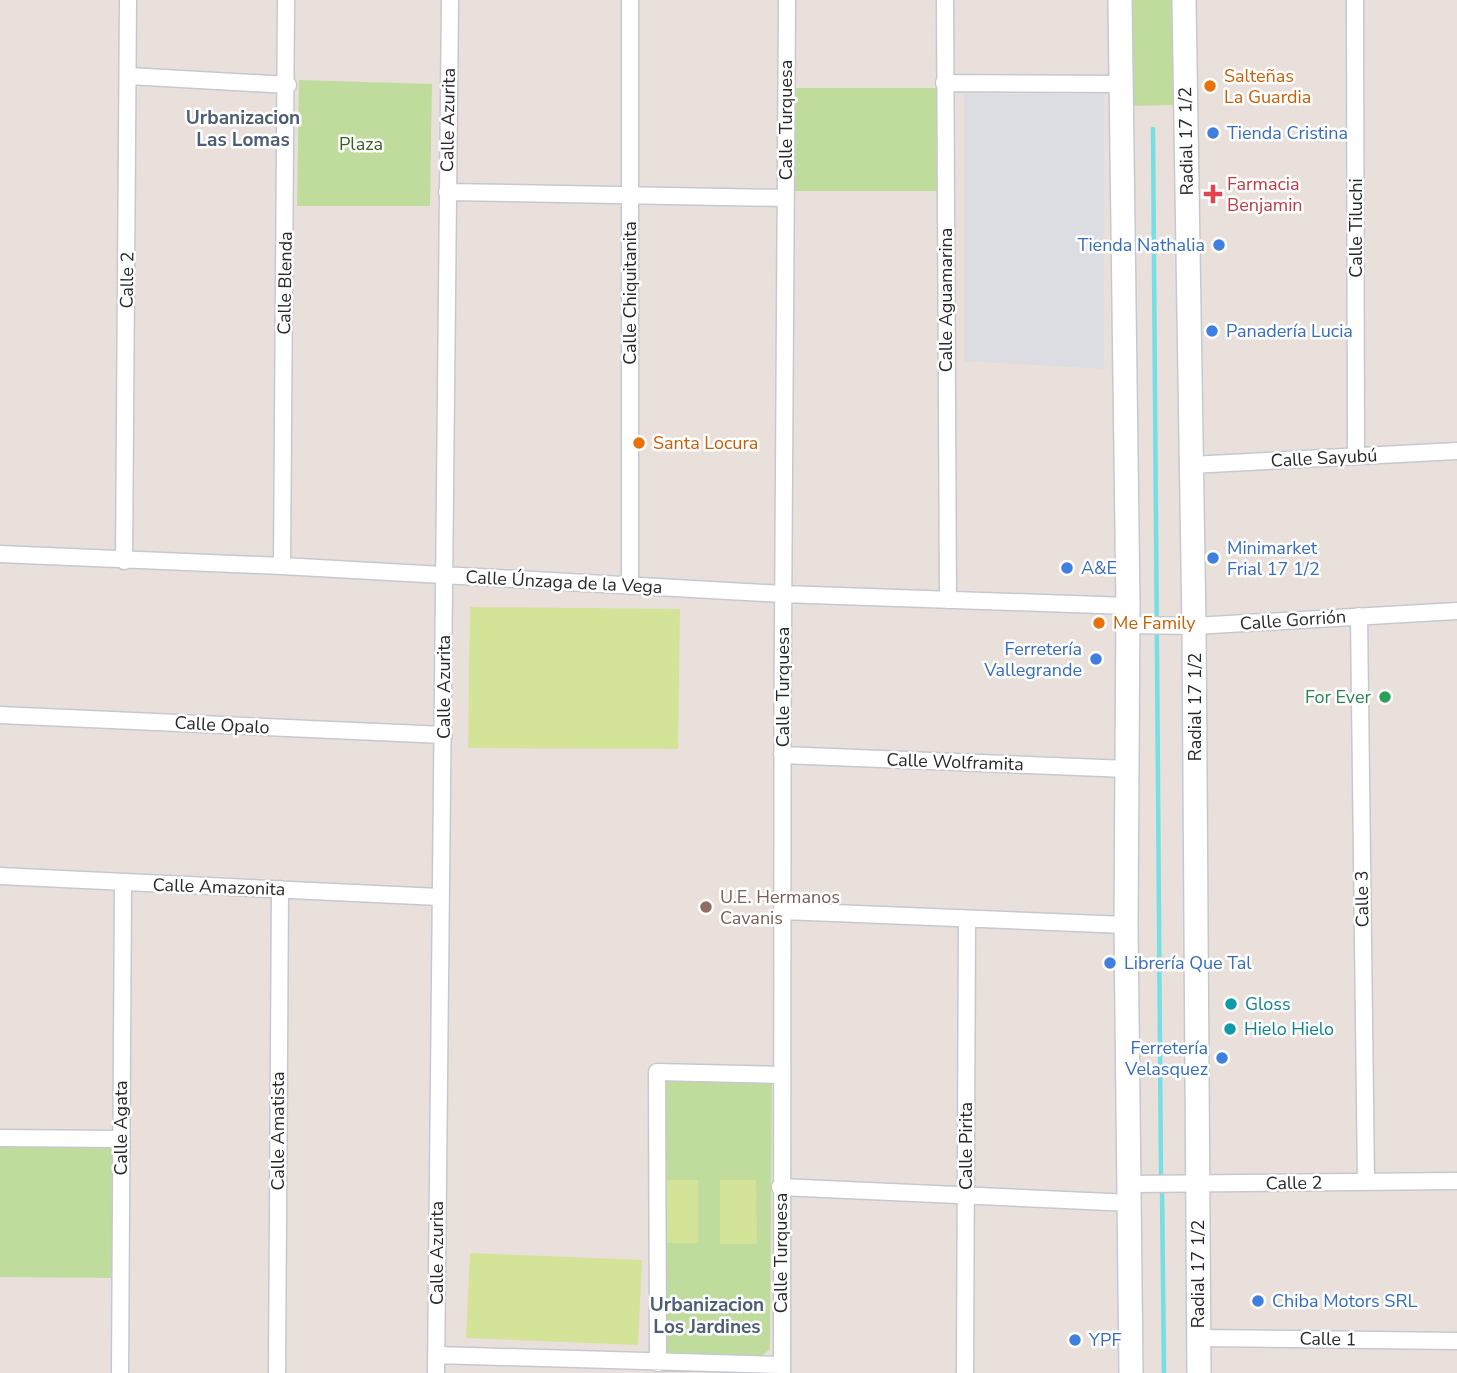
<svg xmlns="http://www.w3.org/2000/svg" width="1457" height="1373" viewBox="0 0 1457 1373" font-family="'Nunito Sans',sans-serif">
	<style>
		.industrial { fill: #dcdce3 }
		.green { fill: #c0dc9c }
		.pitch { fill: #d3e398 }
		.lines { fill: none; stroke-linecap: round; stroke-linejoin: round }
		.stream { stroke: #76dfe4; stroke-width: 4.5 }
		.street-casing { stroke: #c4c9d1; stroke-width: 19 }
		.secondary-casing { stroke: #c4c9d1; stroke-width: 26 }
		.street { stroke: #fff; stroke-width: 16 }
		.secondary { stroke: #fff; stroke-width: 23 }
		.food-dot { fill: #e8710a; stroke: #fff; stroke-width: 2.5 }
		.shop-dot { fill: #3f7fe0; stroke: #fff; stroke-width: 2.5 }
		.health-dot { fill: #e0444e; stroke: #fff; stroke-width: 2.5 }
		.leisure-dot { fill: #2e9e5b; stroke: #fff; stroke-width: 2.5 }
		.education-dot { fill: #8d6e63; stroke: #fff; stroke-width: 2.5 }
		.culture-dot { fill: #0f9aa8; stroke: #fff; stroke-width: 2.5 }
		.labels { text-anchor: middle; stroke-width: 5; stroke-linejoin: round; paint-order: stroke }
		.food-label { font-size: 18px; fill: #c56008; stroke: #fff; text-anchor: start }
		.street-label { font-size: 18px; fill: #292929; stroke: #fff }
		.shop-label { font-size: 18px; fill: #366cbe; stroke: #fff; text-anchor: start }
		.park-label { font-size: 18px; fill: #3a5f1f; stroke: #fff }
		.health-label { font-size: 18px; fill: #be3a42; stroke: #fff; text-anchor: start }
		.leisure-label { font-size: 18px; fill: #27864d; stroke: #fff; text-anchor: end }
		.education-label { font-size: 18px; fill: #785e54; stroke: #fff; text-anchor: start }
		.culture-label { font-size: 18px; fill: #0d838f; stroke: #fff; text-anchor: start }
		.neighbourhood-label { font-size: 19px; font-weight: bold; fill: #4d5d75; stroke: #fff }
	</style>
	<rect width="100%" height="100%" fill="#eae0db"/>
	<!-- industrial -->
	<path class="industrial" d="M964 94H1104V369L964 361Z"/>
	<!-- green -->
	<path class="green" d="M1129 0H1176L1177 105 1130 106Z
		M299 80 432 84 430 206H297Z
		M795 88H937V191H794Z
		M663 1078 772 1081 770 1349 761 1357 667 1358 663 1353Z
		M0 1145 110 1146 116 1154 115 1278 0 1277Z"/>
	<!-- pitch -->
	<path class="pitch" d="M470 607 680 609 678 749 468 748Z
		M663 1180H698V1243H663Z
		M720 1180H756L757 1244H720Z
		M470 1253 642 1260 638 1345 466 1338Z"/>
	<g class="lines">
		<!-- stream -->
		<path class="stream" d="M1153 129 1161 1180
			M1162 1188 1164 1373"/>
		<defs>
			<path id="street" d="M630 0V586
				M945 0 948 600
				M1355 0 1356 456
				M129 76 288 85
				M944 83 1121 84
				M447 192 785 198
				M1191 465 1457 451
				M0 554 282 566 783 594 1128 606
				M124 561 128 0
				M282 566 286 0
				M1359 616 1366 1182
				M1128 625 1194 626 1457 611
				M0 715 444 735
				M782 755 1127 769
				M0 876 439 897
				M784 911 1126 925
				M0 1138 121 1139
				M1131 1184 1457 1181
				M780 1187 1131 1203
				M1198 1338 1457 1341
				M436 1355 782 1365
				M658 1363 657 1072 780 1075
				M120 1373 123 883
				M277 1373 280 889
				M436 1373 450 0
				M782 1373C780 915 784 458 787 0
				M965 1373 967 919"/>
			<path id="secondary" d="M1120 0 1128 606 1126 925 1131 1373
				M1184 0 1194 626 1199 1373"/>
		</defs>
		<!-- street casing -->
		<use href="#street" class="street-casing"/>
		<!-- secondary casing -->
		<use href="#secondary" class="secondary-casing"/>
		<!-- street -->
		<use href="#street" class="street"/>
		<!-- secondary -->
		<use href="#secondary" class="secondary"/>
	</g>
	<!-- markers -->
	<g class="food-dot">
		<circle cx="1210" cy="86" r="7"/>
		<circle cx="639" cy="443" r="7"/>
		<circle cx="1099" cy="623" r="7"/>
	</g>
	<g class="shop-dot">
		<circle cx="1213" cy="133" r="7"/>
		<circle cx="1219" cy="245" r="7"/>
		<circle cx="1212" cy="331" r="7"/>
		<circle cx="1213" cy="558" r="7"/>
		<circle cx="1067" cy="568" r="7"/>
		<circle cx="1096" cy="659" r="7"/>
		<circle cx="1110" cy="963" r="7"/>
		<circle cx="1222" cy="1058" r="7"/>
		<circle cx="1258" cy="1301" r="7"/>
		<circle cx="1075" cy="1340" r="7"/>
	</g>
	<path class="health-dot" d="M1209.5 183.5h7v7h7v7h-7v7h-7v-7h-7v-7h7z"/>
	<circle class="leisure-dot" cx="1385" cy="697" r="7"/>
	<circle class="education-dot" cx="706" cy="907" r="7"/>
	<g class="culture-dot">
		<circle cx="1231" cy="1004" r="7"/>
		<circle cx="1230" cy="1029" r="7"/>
	</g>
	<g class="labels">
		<!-- food labels -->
		<g class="food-label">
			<text x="1224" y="82">Salteñas<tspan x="1224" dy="21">La Guardia</tspan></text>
			<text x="653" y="449">Santa Locura</text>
			<text x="1113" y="629">Me Family</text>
		</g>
		<!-- street labels -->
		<g class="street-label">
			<text transform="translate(448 120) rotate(-89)" y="6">Calle Azurita</text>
			<text transform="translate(786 120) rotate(-90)" y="6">Calle Turquesa</text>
			<text transform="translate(1186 141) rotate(-91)" y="6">Radial 17 1/2</text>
			<text transform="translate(1356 228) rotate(-90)" y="6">Calle Tiluchi</text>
			<text transform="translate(127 280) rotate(-89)" y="6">Calle 2</text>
			<text transform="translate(285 283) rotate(-89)" y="6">Calle Blenda</text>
			<text transform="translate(630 293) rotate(-90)" y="6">Calle Chiquitanita</text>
			<text transform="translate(946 300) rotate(-90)" y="6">Calle Aguamarina</text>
			<text transform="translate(1324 458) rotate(-3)" y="6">Calle Sayubú</text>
			<text transform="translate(564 582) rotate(3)" y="6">Calle Únzaga de la Vega</text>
			<text transform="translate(1293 620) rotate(-4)" y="6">Calle Gorrión</text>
			<text transform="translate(444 687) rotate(-90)" y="6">Calle Azurita</text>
			<text transform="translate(783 687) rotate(-90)" y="6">Calle Turquesa</text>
			<text transform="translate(1195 707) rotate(-90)" y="6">Radial 17 1/2</text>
			<text transform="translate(222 725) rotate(3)" y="6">Calle Opalo</text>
			<text transform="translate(955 762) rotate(2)" y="6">Calle Wolframita</text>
			<text transform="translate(219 887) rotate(2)" y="6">Calle Amazonita</text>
			<text transform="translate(1362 899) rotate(-91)" y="6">Calle 3</text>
			<text transform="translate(121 1128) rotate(-90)" y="6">Calle Agata</text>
			<text transform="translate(278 1131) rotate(-90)" y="6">Calle Amatista</text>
			<text transform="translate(966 1146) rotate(-90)" y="6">Calle Pirita</text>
			<text transform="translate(1294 1183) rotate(-1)" y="6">Calle 2</text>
			<text transform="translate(437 1253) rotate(-90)" y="6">Calle Azurita</text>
			<text transform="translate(781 1253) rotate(-90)" y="6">Calle Turquesa</text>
			<text transform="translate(1198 1274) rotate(-90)" y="6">Radial 17 1/2</text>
			<text transform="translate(1328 1339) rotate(1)" y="6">Calle 1</text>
		</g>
		<!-- shop labels -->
		<g class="shop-label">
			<text x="1227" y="139">Tienda Cristina</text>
			<text x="1205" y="251" text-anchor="end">Tienda Nathalia</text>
			<text x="1226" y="337">Panadería Lucia</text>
			<text x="1227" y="554">Minimarket<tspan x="1227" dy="21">Frial 17 1/2</tspan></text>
			<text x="1081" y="574">A&amp;E</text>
			<text x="1082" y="655" text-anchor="end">Ferretería<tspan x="1082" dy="21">Vallegrande</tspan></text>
			<text x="1124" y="969">Librería Que Tal</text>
			<text x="1208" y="1054" text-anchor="end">Ferretería<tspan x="1208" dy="21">Velasquez</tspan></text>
			<text x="1272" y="1307">Chiba Motors SRL</text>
			<text x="1089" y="1346">YPF</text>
		</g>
		<!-- park labels -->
		<g class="park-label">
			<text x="361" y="150">Plaza</text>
		</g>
		<!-- health labels -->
		<g class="health-label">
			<text x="1227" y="190">Farmacia<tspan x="1227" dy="21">Benjamin</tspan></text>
		</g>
		<!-- leisure labels -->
		<g class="leisure-label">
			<text x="1371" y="703">For Ever</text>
		</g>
		<!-- education labels -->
		<g class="education-label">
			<text x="720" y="903">U.E. Hermanos<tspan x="720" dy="21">Cavanis</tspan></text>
		</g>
		<!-- culture labels -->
		<g class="culture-label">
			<text x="1245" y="1010">Gloss</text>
			<text x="1244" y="1035">Hielo Hielo</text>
		</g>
		<!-- neighbourhood labels -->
		<g class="neighbourhood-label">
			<text x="243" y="124">Urbanizacion<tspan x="243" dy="22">Las Lomas</tspan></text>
			<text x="707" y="1311">Urbanizacion<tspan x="707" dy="22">Los Jardines</tspan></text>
		</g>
	</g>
</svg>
